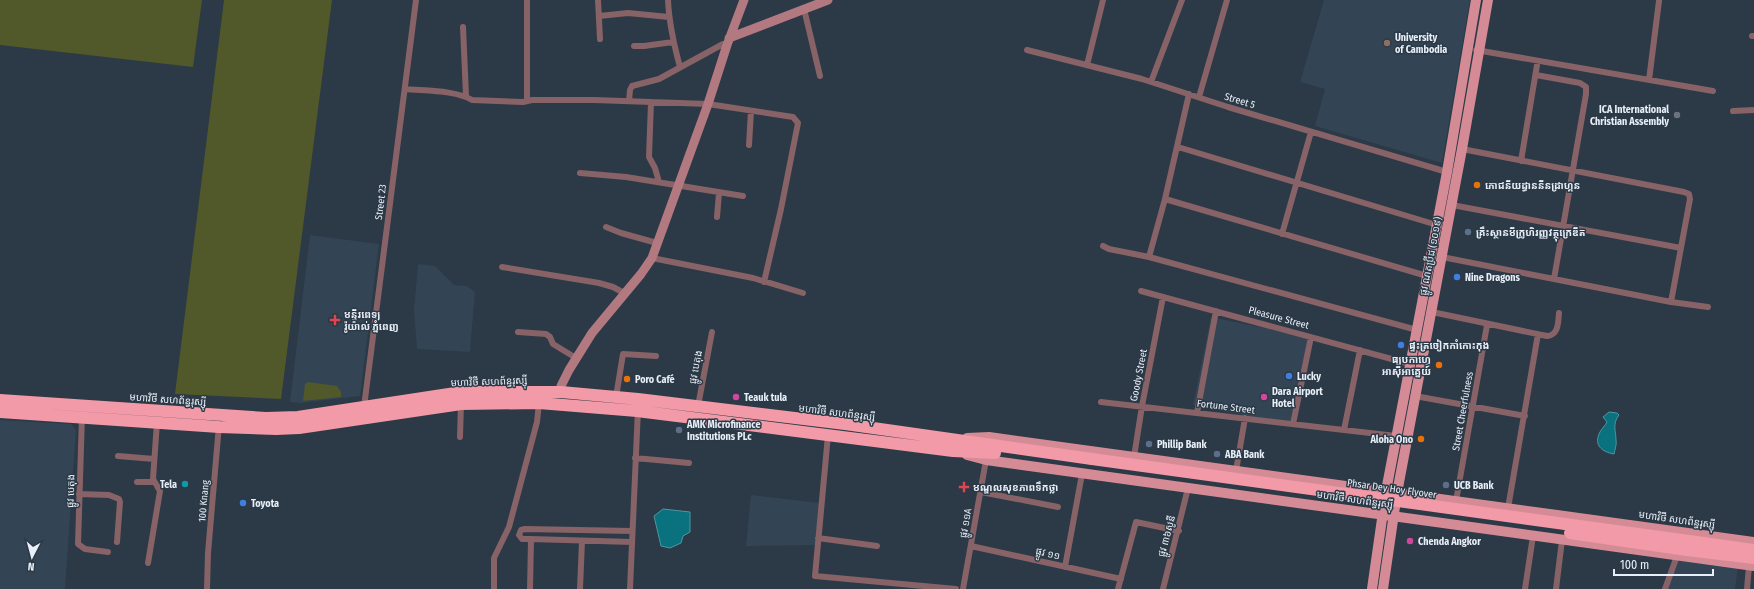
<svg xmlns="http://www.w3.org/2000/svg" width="1754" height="589" viewBox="0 0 1754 589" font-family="'Fira Sans Condensed','Noto Sans Khmer',sans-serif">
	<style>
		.built { fill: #345 }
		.green { fill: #515829 }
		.water { fill: #0a717e; stroke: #4c97a3 }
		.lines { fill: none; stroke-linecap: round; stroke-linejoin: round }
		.street { stroke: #876267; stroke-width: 6 }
		.secondary { stroke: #b27981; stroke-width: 9 }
		.primary { stroke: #d48b95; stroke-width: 10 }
		.highway { stroke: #f29aa7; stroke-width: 12 }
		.highway-bridge { stroke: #f29aa7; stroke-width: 12 }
		.education-dot { fill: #8d6e63; stroke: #2c3946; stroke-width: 1.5 }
		.worship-dot { fill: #6b7280; stroke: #2c3946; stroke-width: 1.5 }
		.food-dot { fill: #e8710a; stroke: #2c3946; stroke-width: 1.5 }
		.service-dot { fill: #5c6f8a; stroke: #2c3946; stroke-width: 1.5 }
		.shop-dot { fill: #3f7fe0; stroke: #2c3946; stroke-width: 1.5 }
		.health-dot { fill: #e0444e; stroke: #2c3946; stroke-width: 1.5 }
		.hotel-dot { fill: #d1479c; stroke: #2c3946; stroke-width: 1.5 }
		.culture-dot { fill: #0f9aa8; stroke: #2c3946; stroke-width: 1.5 }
		.labels { text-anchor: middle; stroke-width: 3; stroke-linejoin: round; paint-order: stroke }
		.poi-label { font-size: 10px; font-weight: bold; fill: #e7eff8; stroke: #2c3946; text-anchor: start }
		.street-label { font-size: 10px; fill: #e7eff8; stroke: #2c3946 }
	</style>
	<rect width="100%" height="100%" fill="#2c3946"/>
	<!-- built -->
	<path class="built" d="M1324 0H1470L1442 163 1315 126 1325 89 1300 82Z
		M310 235 379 244 360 396 300 403 290 402Z
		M418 264 435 266 454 285 467 286 475 292 470 352 417 349 414 310Z
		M1211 317 1313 338 1294 425 1193 405Z
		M0 420 71 424 76 430 65 589H0Z
		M751 495 820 503 815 545 746 546Z
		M1679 559 1738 567 1735 589H1667Z"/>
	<!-- green -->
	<path class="green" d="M0 0H202L193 67 0 45Z
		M224 0H332L281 399 175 394Z
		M308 382 337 386 341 392V397L303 401 305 384Z"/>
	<!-- water -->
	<path class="water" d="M1609 412 1617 413 1619 415C1612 424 1616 431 1616 440 1617 444 1615 449 1614 454 1602 452 1593 445 1600 432 1602 428 1605 426 1607 422L1603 417Z
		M663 509 690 512V532L683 536 681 543 670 548 661 546 654 516Z"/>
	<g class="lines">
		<!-- street -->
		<path class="street" d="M598 0 600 39
			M668 0C669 23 674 45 680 67
			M804 9 820 76
			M599 16 628 13 669 17
			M463 27 466 96
			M1752 36H1754
			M634 46H644L673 42
			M1027 50 1142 79 1228 107 1447 172
			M1476 50 1713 91
			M1087 65 1103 0
			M1536 75 1580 83 1586 87V94L1554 279
			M1649 80 1659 1
			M1151 82 1182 0
			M405 89C424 91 456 90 472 100L523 102 532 100H594L708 104 793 117 798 123 781 209 764 282
			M1199 97 1227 0
			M527 101V0
			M629 101 630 90 632 86 659 79 723 44 727 45
			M651 102 649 157 655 168 659 182
			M1733 111 1754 110
			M749 145 751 111
			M1178 147 1437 225
			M1462 149 1684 192 1689 194 1690 199 1671 302
			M1521 161 1537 65
			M580 173 626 177 743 196
			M1165 199 1427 276
			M1452 205 1681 248
			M717 217 719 193
			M606 227 621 233 657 243
			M1282 234 1311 132
			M1103 246 1109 249 1149 257 1417 330
			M1149 257 1165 199 1189 94
			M1442 257 1671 302 1708 307
			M652 258 753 278 803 293
			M502 267 599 283 613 287 624 293
			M1141 291 1410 364
			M1432 312 1547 336C1559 335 1558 322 1559 313
			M518 332 546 334 550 337 553 344 576 358
			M1415 396 1525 416
			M616 397 623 354 656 356
			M1101 402 1396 436
			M698 406 712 332
			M364 407 416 0
			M1197 413 1216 311
			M82 416 78 544 85 549 108 552
			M1293 424 1311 337
			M1344 430 1360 350
			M828 435 815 576 956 589
			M460 437 461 404
			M118 456 154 459
			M1134 457 1142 406 1163 297
			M635 458 689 463
			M1236 471 1245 418
			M137 482H154
			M981 492 1058 507
			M79 494 109 495 119 499 120 502 117 542
			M1456 501 1487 325
			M1508 508 1538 334
			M818 538 877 546
			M632 542 531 539H522L519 535 521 530 525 529 632 531
			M971 546 1121 579
			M148 563 160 491 153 479 157 422
			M1065 567 1082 474
			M207 589 208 553 219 425
			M494 589V558L509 527 537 422 539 403
			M530 589 531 539
			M580 589 582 541
			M630 589 638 409
			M963 589 986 460
			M1118 589 1136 522 1179 531
			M1163 589 1188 488
			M1525 589 1533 536
			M1556 589 1562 540
			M1665 589 1677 556
			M1747 589 1749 566"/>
		<!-- secondary -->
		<path class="secondary" d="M729 38 828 0
			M561 392V386L569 370 592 333 641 274 652 258 708 104 727 45 744 0"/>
		<!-- primary -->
		<path class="primary" d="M967 438 989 437 1754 542
			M967 455 986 460 1754 566
			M1372 589 1386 491 1447 172 1476 0
			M1383 589 1397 493 1462 149 1488 0"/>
		<!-- highway -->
		<path class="highway" d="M0 400 266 418 298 417 462 392H561L638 399 845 424 1092 459
			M0 412 219 427 276 429 299 428 461 404 539 403 637 411 953 451 995 453
			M1689 541 1754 550
			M1687 550 1754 558"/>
		<!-- highway-bridge -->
		<path class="highway-bridge" d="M1092 459 1689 541
			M1570 533 1687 550"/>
	</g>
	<!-- markers -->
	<circle class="education-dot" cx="1387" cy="43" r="4"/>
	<circle class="worship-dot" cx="1677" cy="115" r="4"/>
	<g class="food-dot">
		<circle cx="1477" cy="185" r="4"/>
		<circle cx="1439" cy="365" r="4"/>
		<circle cx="627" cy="379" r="4"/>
		<circle cx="1421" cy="439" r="4"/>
	</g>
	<g class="service-dot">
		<circle cx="1468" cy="232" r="4"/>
		<circle cx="679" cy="430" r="4"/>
		<circle cx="1149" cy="444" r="4"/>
		<circle cx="1217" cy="454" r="4"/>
		<circle cx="1446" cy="485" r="4"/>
	</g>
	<g class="shop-dot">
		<circle cx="1457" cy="277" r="4"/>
		<circle cx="1401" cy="345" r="4"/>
		<circle cx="1289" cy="376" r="4"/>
		<circle cx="243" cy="503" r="4"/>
	</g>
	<g class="health-dot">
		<path d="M333 314h4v4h4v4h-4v4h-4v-4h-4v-4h4z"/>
		<path d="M962 481h4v4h4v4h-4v4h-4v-4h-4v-4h4z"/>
	</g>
	<g class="hotel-dot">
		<circle cx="736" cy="397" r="4"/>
		<circle cx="1264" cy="397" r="4"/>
		<circle cx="1410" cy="541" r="4"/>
	</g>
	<circle class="culture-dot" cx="185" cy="484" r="4"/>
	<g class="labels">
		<!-- poi labels -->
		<g class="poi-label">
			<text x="1395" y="41">University<tspan x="1395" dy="12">of Cambodia</tspan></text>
			<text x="1669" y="113" text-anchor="end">ICA International<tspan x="1669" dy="12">Christian Assembly</tspan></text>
			<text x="1485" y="189">ភោជនីយដ្ធាននីនដ្រាហ្គន</text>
			<text x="1476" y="236">គ្រឹះស្ថានមីក្រូហិរញ្ញវត្ថុក្រេឌីត</text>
			<text x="1465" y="281">Nine Dragons</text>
			<text x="344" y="318">មន្ទីរពេទ្យ<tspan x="344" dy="12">រ៉ូយ៉ាល់ ភ្នំពេញ</tspan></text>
			<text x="1409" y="349">ផ្ទះត្រចៀកកាំកោះកុង</text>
			<text x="1431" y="363" text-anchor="end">ធ្យូបកាហ្វេ<tspan x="1431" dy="12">អាស៊ីអាគ្នេយ៍</tspan></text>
			<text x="1297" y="380">Lucky</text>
			<text x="635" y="383">Poro Café</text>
			<text x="1272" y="395">Dara Airport<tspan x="1272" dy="12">Hotel</tspan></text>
			<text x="744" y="401">Teauk tula</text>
			<text x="687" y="428">AMK Microfinance<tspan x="687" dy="12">Institutions PLc</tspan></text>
			<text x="1413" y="443" text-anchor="end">Aloha Ono</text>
			<text x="1157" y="448">Phillip Bank</text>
			<text x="1225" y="458">ABA Bank</text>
			<text x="177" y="488" text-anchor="end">Tela</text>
			<text x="1454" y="489">UCB Bank</text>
			<text x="973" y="491">មណ្ឌលសុខភាពទឹកថ្លា</text>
			<text x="251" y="507">Toyota</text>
			<text x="1418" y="545">Chenda Angkor</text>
		</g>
		<!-- street labels -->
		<g class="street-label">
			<text transform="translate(1240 100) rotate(17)" y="4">Street 5</text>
			<text transform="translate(380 202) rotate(-83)" y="4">Street 23</text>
			<text transform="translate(1430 256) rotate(-79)" y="4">ផ្លូវ ណតប្រ៊ីដ (១០១៩)</text>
			<text transform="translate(1279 317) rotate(15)" y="4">Pleasure Street</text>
			<text transform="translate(695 367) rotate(-79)" y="4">ផ្លូវ បេតុង</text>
			<text transform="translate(1138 375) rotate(-79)" y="4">Goody Street</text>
			<text transform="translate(489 381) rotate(-2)" y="4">មហាវិថី សហព័ន្ធរុស្ស៊ី</text>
			<text transform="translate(168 399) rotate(4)" y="4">មហាវិថី សហព័ន្ធរុស្ស៊ី</text>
			<text transform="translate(1226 406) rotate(7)" y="4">Fortune Street</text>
			<text transform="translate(1462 411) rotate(-80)" y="4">Street Cheerfulness</text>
			<text transform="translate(837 412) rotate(7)" y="4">មហាវិថី សហព័ន្ធរុស្ស៊ី</text>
			<text transform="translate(1392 488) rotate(8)" y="4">Phsar Dey Hoy Flyover</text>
			<text transform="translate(70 491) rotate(-88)" y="4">ផ្លូវ បេតុង</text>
			<text transform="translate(1355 499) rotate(8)" y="4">មហាវិថី សហព័ន្ធរុស្ស៊ី</text>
			<text transform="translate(203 501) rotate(-85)" y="4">100 Knang</text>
			<text transform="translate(1677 519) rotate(8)" y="4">មហាវិថី សហព័ន្ធរុស្ស៊ី</text>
			<text transform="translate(965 523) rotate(-80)" y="4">ផ្លូវ ១១A</text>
			<text transform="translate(1166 536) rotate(-75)" y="4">ផ្លូវ ៣៦សូនី</text>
			<text transform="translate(1048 553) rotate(13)" y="4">ផ្លូវ ១១</text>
		</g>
	</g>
	<!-- north arrow -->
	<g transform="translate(32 557) rotate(186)" stroke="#2c3946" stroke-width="3" paint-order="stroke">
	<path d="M0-3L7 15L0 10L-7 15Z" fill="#e7eff8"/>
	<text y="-6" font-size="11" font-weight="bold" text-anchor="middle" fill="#e7eff8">N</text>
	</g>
	<!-- scale -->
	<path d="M1614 569v6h99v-6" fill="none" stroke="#e7eff8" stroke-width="2"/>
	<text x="1620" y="569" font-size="12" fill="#e7eff8" stroke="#2c3946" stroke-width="3" paint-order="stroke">100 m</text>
</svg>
